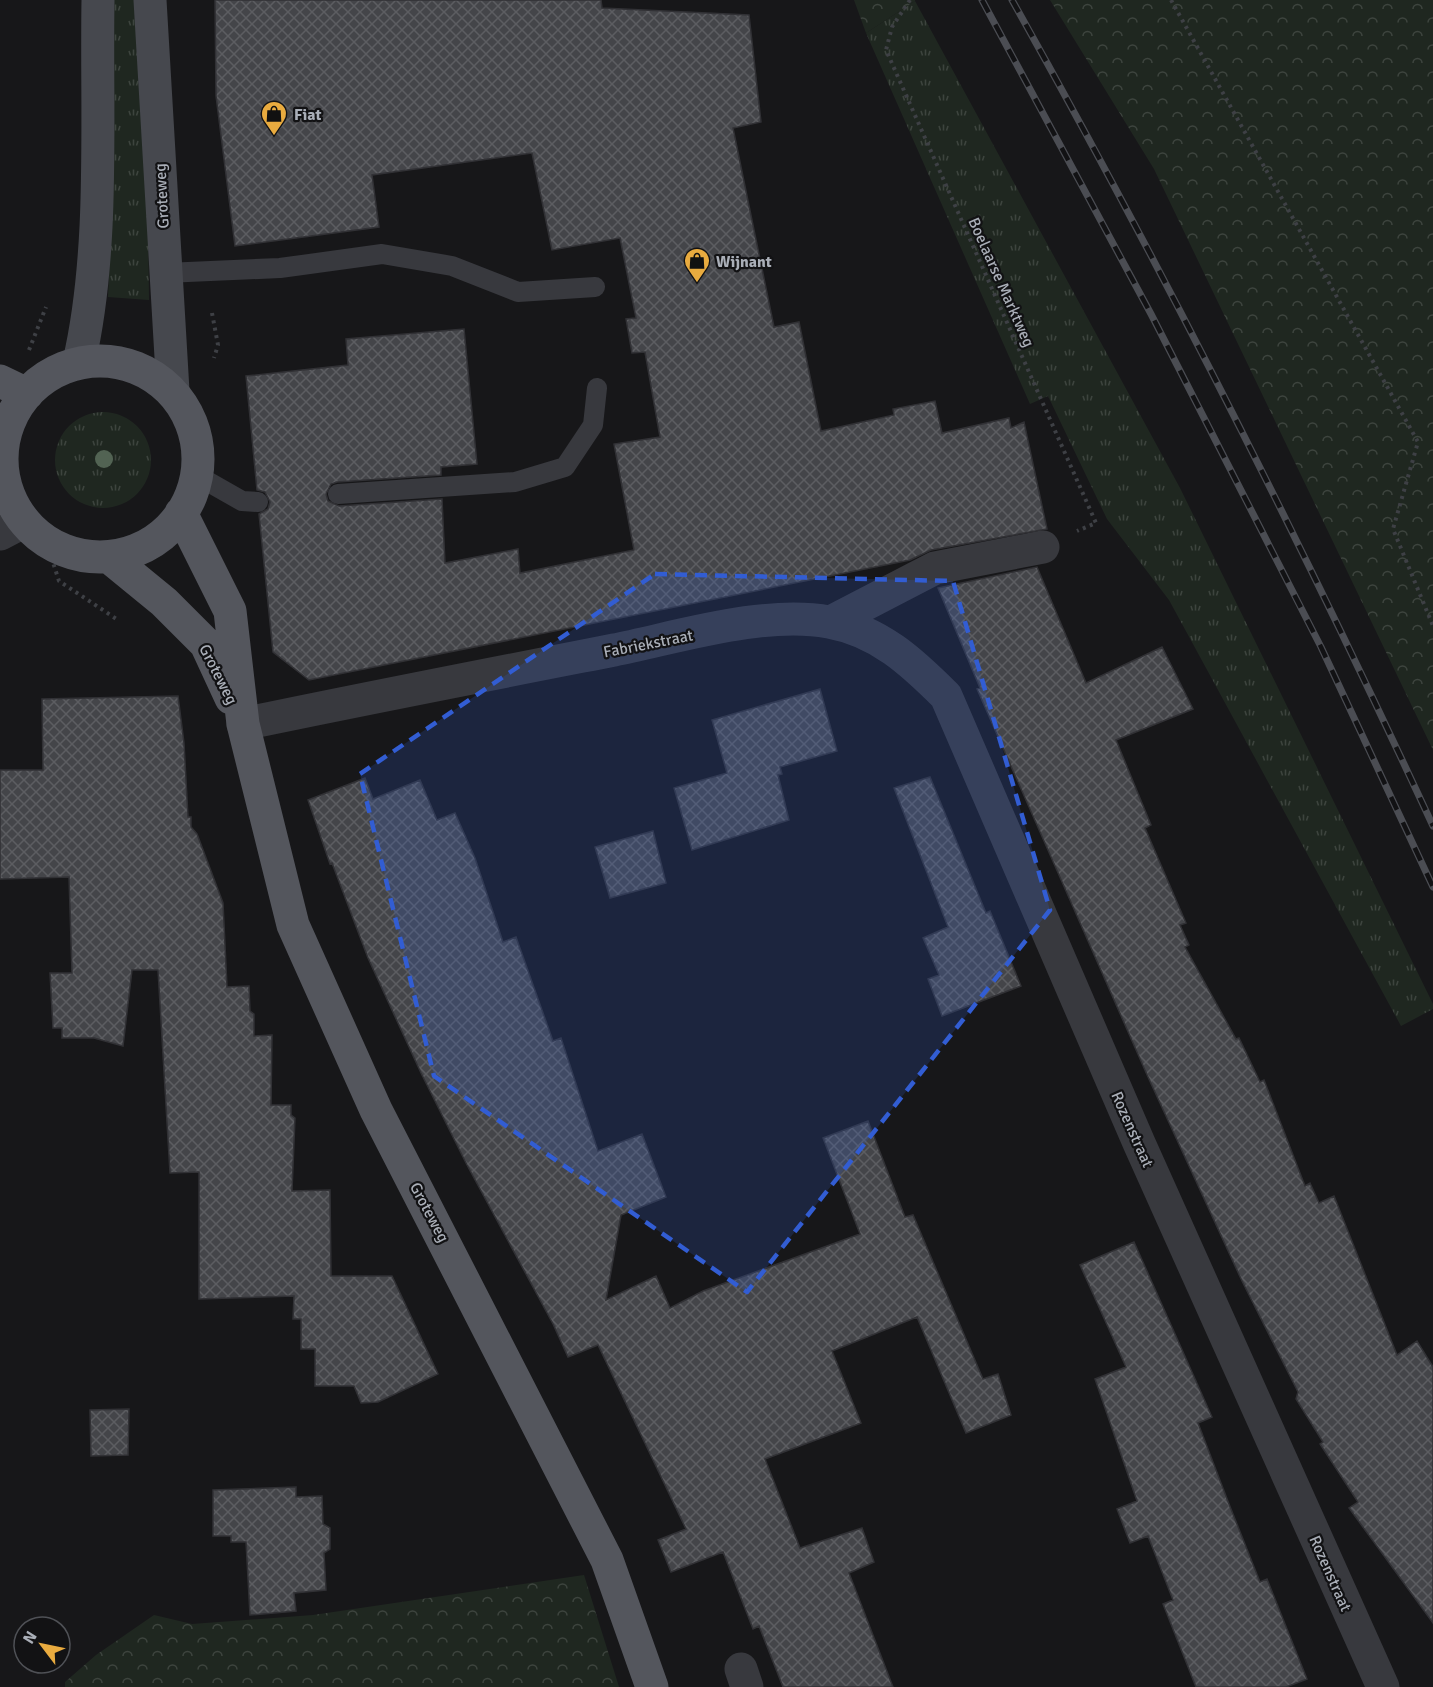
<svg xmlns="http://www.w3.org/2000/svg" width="1433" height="1687" viewBox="0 0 1433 1687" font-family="Signika,sans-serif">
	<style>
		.grass { fill: url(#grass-tufts) }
		.forest { fill: url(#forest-crowns) }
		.building { fill: url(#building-cross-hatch); stroke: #313135; stroke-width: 1.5 }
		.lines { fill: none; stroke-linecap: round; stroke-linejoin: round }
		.path { stroke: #3e4045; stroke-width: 4; stroke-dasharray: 3 4.5; stroke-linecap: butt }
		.service { stroke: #38393e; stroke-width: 20 }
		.minor { stroke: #38393e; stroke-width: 33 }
		.tertiary { stroke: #38393e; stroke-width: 33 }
		.secondary { stroke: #46484e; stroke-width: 33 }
		.primary { stroke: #54565d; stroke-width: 33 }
		.rail-casing { stroke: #4b4d53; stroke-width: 7 }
		.rail { stroke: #121214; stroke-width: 4.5; stroke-dasharray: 14; stroke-linecap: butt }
		.tree { fill: #526353 }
		.marked { fill: #325dd3; fill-opacity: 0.2; stroke: #325dd3; stroke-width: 4.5; stroke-dasharray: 12 8; stroke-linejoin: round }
		.labels { text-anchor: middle; stroke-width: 4.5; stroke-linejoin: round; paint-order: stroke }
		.poi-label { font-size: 16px; font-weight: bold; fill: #aaafb8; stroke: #121214; text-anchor: start }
		.street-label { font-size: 16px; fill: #aaafb8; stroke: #121214 }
	</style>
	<defs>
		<pattern id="grass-tufts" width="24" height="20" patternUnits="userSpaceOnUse" patternTransform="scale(1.5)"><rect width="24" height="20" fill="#1f2720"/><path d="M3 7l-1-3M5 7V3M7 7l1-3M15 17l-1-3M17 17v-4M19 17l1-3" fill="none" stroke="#3d443e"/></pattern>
		<pattern id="forest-crowns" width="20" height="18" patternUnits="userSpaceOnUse" patternTransform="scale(1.5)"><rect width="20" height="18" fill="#1f2720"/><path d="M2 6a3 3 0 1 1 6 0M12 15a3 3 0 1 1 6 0" fill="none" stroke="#3d443e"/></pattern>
		<pattern id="building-cross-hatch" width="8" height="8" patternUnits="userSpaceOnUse" patternTransform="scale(1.5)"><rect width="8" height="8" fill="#444549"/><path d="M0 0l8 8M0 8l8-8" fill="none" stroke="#5c5d61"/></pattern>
	</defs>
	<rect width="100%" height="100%" fill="#171719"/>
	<!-- grass -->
	<path class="grass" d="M109 0H138L148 220 149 300 108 297 112 210Z
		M915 1 1180 488 1433 1004V1009L1401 1026 1169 600 1107 519 1048 396 1030 404 866 33Z
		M55 460a48 48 0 1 1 96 0a48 48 0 1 1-96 0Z"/>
	<!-- forest -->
	<path class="forest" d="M854 0H915V1L866 33Z
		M1050 0H1433V750L1154 169Z
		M584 1575 619 1687H65V1682L96 1655 154 1615 192 1624 313 1615Z"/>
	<!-- building -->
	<path class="building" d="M215 0H601L602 8 749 15 761 122 733 128 774 327 799 322 821 431 894 415 893 409 935 401 942 433 1009 418 1011 428 1024 422 1047 529 931 550 910 560 309 680 273 652 259 514 268 509 270 502 265 492 257 490 246 376 348 365 346 339 464 329 477 464 441 467V475L337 482 331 484 326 494 328 501 339 506 442 499 445 563 518 549 520 573 634 550 614 444 660 437 645 352 632 353 626 319 636 318 620 238 552 250 532 153 372 175 379 227 235 246 216 96Z
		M1037 567 1086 683 1162 647 1193 709 1116 740 1151 825 1145 828 1186 923 1180 925 1189 945 1185 947 1236 1039 1239 1038 1260 1082 1264 1080 1305 1186 1310 1183 1319 1203 1334 1196 1397 1355 1417 1341 1433 1367V1623L1349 1508 1358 1502 1320 1444 1323 1442 1296 1399 1298 1392 1242 1281 1148 1077 977 689 980 688 938 588Z
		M820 689 837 751 780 767 782 774 778 775 789 820 692 850 674 788 727 773 712 720Z
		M178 696 184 743 188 817H191V827L197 834 223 903 227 987 249 986 250 1011 254 1014V1036L272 1035 271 1105H291V1115L295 1118 292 1191 330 1190 331 1276H392L438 1374 378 1402 361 1403 354 1386H315V1349H301V1319H293L294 1296 199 1299V1172L170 1173 158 970H132L123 1046 94 1038H62V1028H53L50 973H72L69 877 0 879V770H43L42 699Z
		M930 777 986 913 990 911 1021 986 942 1016 928 979 939 975 923 938 948 927 894 788Z
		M365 778 373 799 420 780 437 820 455 813 475 858 503 942 516 937 553 1041 561 1038 598 1151 642 1134 666 1197 621 1215 606 1300 656 1276 670 1308 703 1291 860 1234 823 1138 868 1121 905 1217 913 1215 983 1379 998 1374 1011 1415 966 1433 917 1317 832 1351 861 1423 765 1459 800 1548 862 1528 874 1562 849 1573 893 1687H783L759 1626 753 1629 723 1552 671 1572 658 1540 686 1529 598 1345 568 1357 553 1324 467 1165 421 1073 368 958 332 863 330 864 308 800Z
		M653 831 666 883 610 898 595 847Z
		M1134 1242 1212 1417 1198 1423 1229 1504 1260 1582 1267 1579 1307 1679 1286 1687H1196L1163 1604 1173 1600 1148 1536 1130 1543 1117 1509 1137 1501 1095 1379 1126 1367 1080 1265Z
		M129 1409 128 1455 91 1456 90 1410Z
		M296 1487V1497L322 1496 323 1524 330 1528V1549L324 1553 326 1590 294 1593 296 1611 250 1615 246 1542H231V1536H213V1490Z"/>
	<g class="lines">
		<!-- path -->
		<path class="path" d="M910 0 892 27 886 50 1096 523 1077 531
			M1171 0 1418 442 1393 529 1433 626
			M212 313 218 345 214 358
			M29 350 46 307
			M0 453 2 451
			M49 550 59 581 118 620"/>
		<!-- service -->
		<path class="service" d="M165 273 280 268 382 254 452 266 518 292 595 287
			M198 476 242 501 258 502
			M338 494 515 482 565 467 593 425 597 388"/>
		<!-- minor -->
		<path class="minor" d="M831 622 935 568 1043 547
			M243 724C367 698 491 674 614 650 679 637 764 610 829 622 879 631 912 662 946 696L1139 1143 1383 1687
			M741 1669 747 1687"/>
		<!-- tertiary -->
		<path class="tertiary" d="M0 534 23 522"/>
		<!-- secondary -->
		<path class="secondary" d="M150 0 173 391
			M79 362C105 249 96 117 98 0"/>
		<!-- primary -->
		<path class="primary" d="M2 459a98 98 0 1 1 196 0a98 98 0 1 1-196 0Z
			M0 381 27 394
			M181 513 230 611 243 724 293 925 376 1110 607 1560 652 1687
			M109 557 164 602 206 644 231 698"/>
		<defs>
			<path id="rail" d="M982 0 1151 314 1321 647 1433 887
				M1012 0C1163 269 1303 546 1433 826"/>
		</defs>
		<!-- rail casing -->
		<use href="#rail" class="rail-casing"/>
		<!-- rail -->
		<use href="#rail" class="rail"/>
	</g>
	<!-- trees -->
	<circle class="tree" cx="104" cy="459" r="9"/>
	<!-- marked area -->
	<path class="marked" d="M655 574 953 581 1050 910 747 1292 434 1076 360 774Z"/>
	<!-- icons -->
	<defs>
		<symbol id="shop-pin" viewBox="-11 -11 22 30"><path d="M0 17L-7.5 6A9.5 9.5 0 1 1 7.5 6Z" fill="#e9ab3f" stroke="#121214"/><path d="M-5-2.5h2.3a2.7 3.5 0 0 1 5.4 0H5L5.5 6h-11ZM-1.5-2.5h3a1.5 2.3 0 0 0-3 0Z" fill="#111"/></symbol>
	</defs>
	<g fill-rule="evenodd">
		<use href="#shop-pin" x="259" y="99" width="30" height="40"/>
		<use href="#shop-pin" x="682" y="246" width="30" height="40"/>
	</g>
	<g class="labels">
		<!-- poi labels -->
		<g class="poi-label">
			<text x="294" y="120">Fiat</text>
			<text x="716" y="267">Wijnant</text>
		</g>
		<!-- street labels -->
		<g class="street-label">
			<text transform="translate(161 196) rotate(-93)" y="6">Groteweg</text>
			<text transform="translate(1002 282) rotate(66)" y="6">Boelaarse Marktweg</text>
			<text transform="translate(648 643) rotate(-11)" y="6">Fabriekstraat</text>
			<text transform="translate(219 674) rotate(63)" y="6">Groteweg</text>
			<text transform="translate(1133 1129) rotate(66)" y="6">Rozenstraat</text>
			<text transform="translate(430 1212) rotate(62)" y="6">Groteweg</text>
			<text transform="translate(1331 1573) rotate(66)" y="6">Rozenstraat</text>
		</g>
	</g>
	<!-- north arrow -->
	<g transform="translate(42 1645) rotate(302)"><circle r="28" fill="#121214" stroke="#4f5156" stroke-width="1.5"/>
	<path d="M0-4.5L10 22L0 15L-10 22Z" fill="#e9ab3f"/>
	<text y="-9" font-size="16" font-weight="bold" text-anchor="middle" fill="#aaafb8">N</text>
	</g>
</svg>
